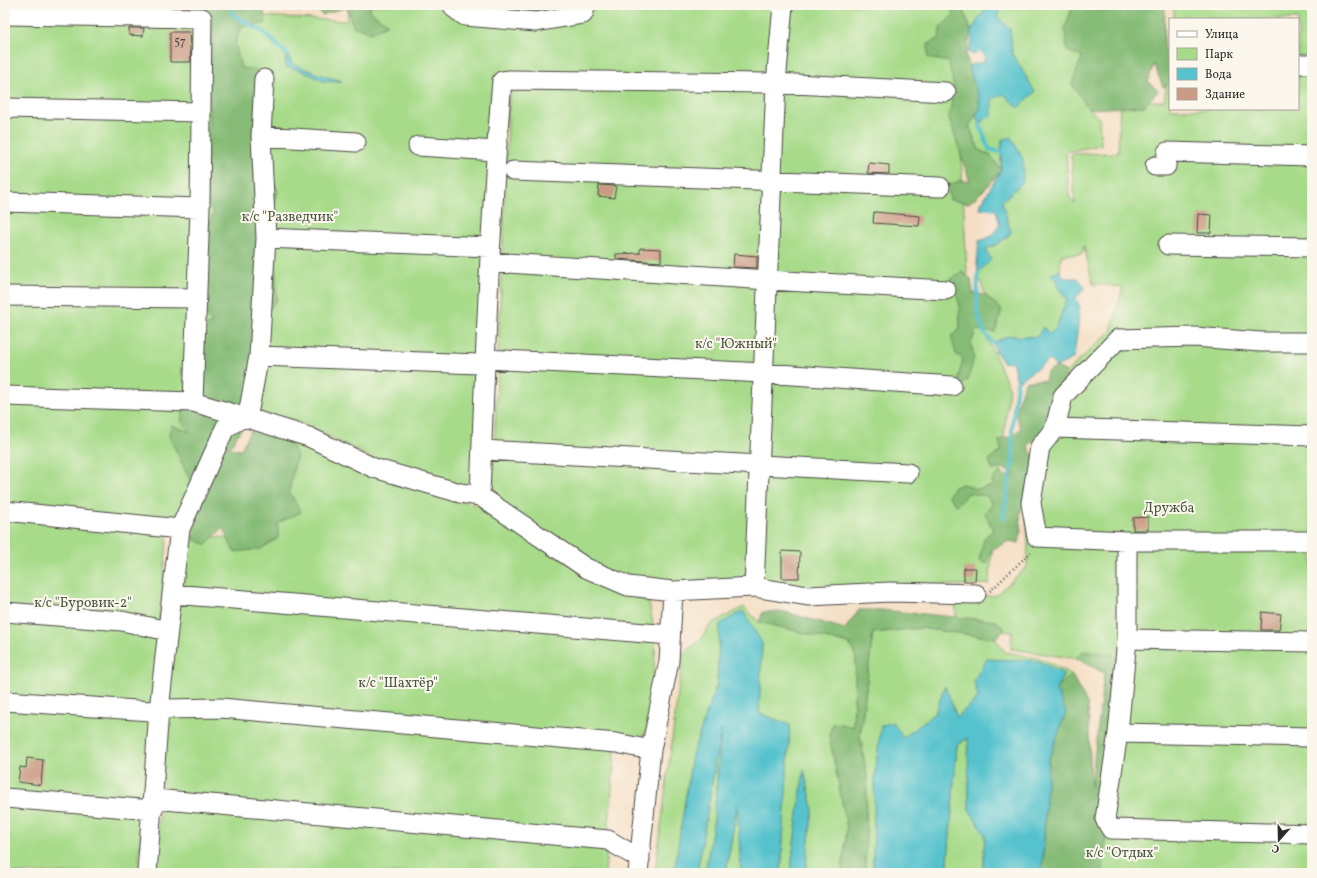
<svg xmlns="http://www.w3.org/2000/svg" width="1317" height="878" viewBox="0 0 1317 878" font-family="Vollkorn,serif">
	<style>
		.green { fill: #a7db8a; stroke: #69835a }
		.forest { fill: #85bb76; stroke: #587350 }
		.water { fill: #55c2cd; stroke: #40767c }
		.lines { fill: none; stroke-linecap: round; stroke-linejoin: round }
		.stream { stroke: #55c2cd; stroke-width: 4 }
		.building { fill: #cb9a84 }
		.minor-casing { stroke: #494642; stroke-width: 21 }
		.path { stroke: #494642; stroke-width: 2.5; stroke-dasharray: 1 3; stroke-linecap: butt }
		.minor { stroke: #fff; stroke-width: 19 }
		.labels { text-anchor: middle; stroke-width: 4; stroke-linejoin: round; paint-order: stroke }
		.number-label { font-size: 12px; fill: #534741 }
		.park-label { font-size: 14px; fill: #4a5743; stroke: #fbf7ec }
	</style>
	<rect width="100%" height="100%" fill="#fbf7ec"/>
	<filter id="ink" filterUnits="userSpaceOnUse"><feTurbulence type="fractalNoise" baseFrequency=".025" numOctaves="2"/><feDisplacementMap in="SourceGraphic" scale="8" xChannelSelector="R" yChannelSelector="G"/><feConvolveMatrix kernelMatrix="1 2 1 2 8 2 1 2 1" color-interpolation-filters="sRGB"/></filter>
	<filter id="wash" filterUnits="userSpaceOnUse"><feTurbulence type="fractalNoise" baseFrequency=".012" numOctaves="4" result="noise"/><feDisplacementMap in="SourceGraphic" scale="16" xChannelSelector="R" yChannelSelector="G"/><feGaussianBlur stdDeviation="0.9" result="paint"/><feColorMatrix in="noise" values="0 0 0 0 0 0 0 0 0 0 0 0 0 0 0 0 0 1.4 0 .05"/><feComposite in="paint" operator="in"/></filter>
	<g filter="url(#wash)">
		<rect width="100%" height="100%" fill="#f5dec4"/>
		<!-- green -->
		<path class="green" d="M348 5H954L968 295 1002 310 985 295 978 273 990 258 985 249 998 244 1011 233 1002 201 1023 182 1002 139 1001 152V170L991 156 979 150 969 126 976 113 980 124 991 99 1004 94 1035 92 1012 53 1010 29 997 16 1003 5H1070L1072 8 1065 28 1082 57 1089 109 1099 118 1101 145 1066 152 1069 196 1075 204 1071 154 1118 153 1120 101H1164L1170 61V109H1298V19H1174V5H1312V873H1098L1112 664 1011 649 1012 632 957 627 955 599 996 595 1027 567 1028 542 1025 496 1047 390 1111 331 1123 287 1093 284 1084 246 1082 254 1061 255 1060 271 1051 275 1058 281 1057 286 1067 299 1056 328 1050 334 1037 337 1008 336 993 343 985 333 1009 387 989 584 807 591 663 584 610 573 492 498 510 74 473 478 461 488 385 465 304 424 206 398 198 464 183 509 169 520 151 711 138 873H5V6L192 12 347 21Z
			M965 5H988L971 31 964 11Z
			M290 436 479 506 585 574 649 603 656 640 650 719 642 740 616 739 605 873H155L176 594 184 535 268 540Z
			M744 607 759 622 850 644 856 658 853 727 829 735 847 827 842 873H805L813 808 804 771 790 873H781L790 725 759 713 762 643 720 624 717 684 692 755 674 873H655L683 654 700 640 711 624Z
			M920 628 995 638 1005 652 1042 659 1071 674 1080 723 1081 873H1042L1048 761 1066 712 1056 689 1064 674 974 680 978 698 956 718 945 687 935 713 903 738 881 726 875 774 873 866 892 873H865L867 777 860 736 873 632Z
			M722 723 714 819 705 873H697Z
			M969 738V809L985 835 983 873H947L957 745Z
			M738 801 741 873H726Z"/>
		<!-- forest -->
		<path class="forest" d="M5 5H263L266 23 242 27 235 43 241 68 265 71 257 136 278 192 262 247 275 259 277 300 258 321 262 375 265 392 229 448 241 450 250 431 265 428 282 432 297 455 289 491 301 512 278 523V538L261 549 234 552 223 528 206 544 194 540 193 487 169 436 171 425 190 432 181 421 201 327 212 323 199 307 201 240 214 213 206 201 211 31 200 8 5 9Z
			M318 5H370L371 12 388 24 371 33 353 26 347 7 322 15 317 8Z
			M951 5H965L964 11 971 31 966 55 979 98 980 110 969 126 979 150 991 156 1001 170 987 187 969 203 950 200 948 186 961 180 970 182 949 118 954 88 949 62 928 58V44L939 39 940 28 954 14Z
			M1070 5H1165L1164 44 1170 74V83L1163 87 1154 64 1148 81 1158 91 1144 106 1089 109 1072 84 1082 57 1067 51 1065 28 1072 9Z
			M962 272 971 279 973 293 985 295 1002 310 995 332 976 330 971 344 974 357 968 380 963 384 958 379 963 359 956 354 951 336 960 329 959 302 950 279Z
			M1056 367 1065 371 1062 389 1052 426 1028 445 1035 463 1020 514 1021 532 1019 543 1009 541 991 550 987 564 979 561 984 538 993 530 985 513 992 505 987 496 969 493 956 505 948 496 954 487 963 484 976 489 993 486 992 480 999 473 1012 478 1013 473 1002 468 992 470 989 460 1001 451 999 440 1012 436 1021 428 1016 416 1019 399 1025 382 1035 380 1045 381 1047 372Z
			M859 610H881L997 621 1005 630 995 638 920 628 873 633 860 736 867 777 865 873H842L847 827 829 735 833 722 853 727 856 658 850 644 759 622 763 612H785L845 629Z
			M1083 651 1112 654 1119 661 1103 873H1042L1048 761 1066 712 1056 689 1071 674 1088 705 1091 787 1104 673 1076 658Z"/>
		<!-- water -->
		<path class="water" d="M988 5H1003L997 16 1010 29 1012 53 1035 92 1018 108 1004 94 992 99V117L985 118 980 125 976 113 980 110 979 98 968 66 983 62 986 56 979 51 974 55 968 52 972 42 971 31Z
			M288 55 292 64 324 76 342 81 325 82 302 71 286 67 285 60Z
			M1011 137 1023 159V182L1002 201 1011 233 998 244 986 249 991 260 978 273 977 263 979 241 990 237 1000 225 996 210 980 209 981 204 1001 170 1002 140Z
			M1060 271 1065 278H1078L1085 288 1076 298 1080 308 1074 358 1056 367 1049 360 1017 382 1012 361 1004 363 996 352 993 343 1008 336 1037 337 1043 327 1050 334 1056 328 1067 299 1057 286 1058 281 1050 275Z
			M743 611 762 643 759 713 790 725 781 873H741L737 804 726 873H705L714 819 721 730 697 873H674L692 755 717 684 720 624Z
			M987 659 1039 661 1064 674 1056 689 1066 712 1048 761 1042 873H983L985 835 969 809 968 738 957 745 947 873H892L873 866 875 774 881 726 893 722 903 738 935 713 945 686 957 717 978 698 974 680Z
			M804 770 813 808 805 873H790Z"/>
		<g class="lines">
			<!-- stream -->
			<path class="stream" d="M230 5 233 15 263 32 288 55
				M980 125 989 149 1001 152
				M978 273 977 311 984 332 993 343
				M1003 519 1013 458 1012 428 1017 382"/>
		</g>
		<g id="blocks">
			<!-- building -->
			<path class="building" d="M129 28H144L143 36 129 35Z
				M170 32H189L191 62H170Z
				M869 163 889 165V174L868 173Z
				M599 185 616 186 614 198 598 196Z
				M874 212 920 216 919 226 873 223Z
				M1198 214 1212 215 1211 233H1197Z
				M640 248 661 249V262L616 259V254L640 253Z
				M734 254 757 256V268L733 267Z
				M1148 517V530H1133V518Z
				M782 551 800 552 799 578H782Z
				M964 568H976L975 581H964Z
				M1262 612 1281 614 1279 630H1261Z
				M27 758 43 760 41 785 18 782 20 767 26 768Z"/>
		</g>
	</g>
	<g filter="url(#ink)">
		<use href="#blocks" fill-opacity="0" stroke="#494642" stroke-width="1"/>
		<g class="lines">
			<defs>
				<path id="minor" d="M453 5 454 8 465 16 536 22 583 14 586 5
					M783 5 776 83 946 92
					M5 15 202 18 200 208 193 402 244 417 225 428 180 529 172 594 159 710 147 873
					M1298 64H1312
					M5 108 201 112
					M261 136 264 79
					M356 142 261 136 266 238 259 356 249 409 244 417 309 437 374 468 460 493 480 496 586 568 628 586 673 591
					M418 146 496 151
					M1155 166H1166L1167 152 1312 156
					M513 171 940 187
					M5 202 200 208
					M266 238 490 247
					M1168 245 1312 247
					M490 262 768 280 946 290
					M5 296 197 298
					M259 356 479 364 484 363
					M485 359 764 373 952 386
					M5 396 193 402
					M1055 428 1063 396 1118 339 1194 337 1261 342H1312
					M1312 436 1055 428 1040 447 1031 503 1037 537 1127 541V639L1118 733 1105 819 1111 829 1312 834
					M482 450 908 473
					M480 496C485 358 490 219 502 81L510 80 776 83 754 587
					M5 511 180 529
					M1127 541H1312
					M172 594 670 635
					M5 612 122 621 168 631
					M1127 639 1312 642
					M5 701 151 711 167 709 221 708 616 743 651 750
					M1118 733 1312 737
					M5 798 153 810
					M154 799 608 840 640 859
					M638 873 651 750 669 661 673 591 754 587 808 596 890 592 976 594"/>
			</defs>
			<!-- minor casing -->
			<use href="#minor" class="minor-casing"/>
			<!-- path -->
			<path class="path" d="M990 591 1031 552"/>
			<!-- minor -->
			<use href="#minor" class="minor"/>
		</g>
	</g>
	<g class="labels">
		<!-- number labels -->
		<g class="number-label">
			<text x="180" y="45">57</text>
		</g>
		<!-- park labels -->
		<g class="park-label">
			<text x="290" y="221">к/с "Разведчик"</text>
			<text x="736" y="348">к/с "Южный"</text>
			<text x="1169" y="512">Дружба</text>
			<text x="83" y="607">к/с "Буровик-2"</text>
			<text x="398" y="687">к/с "Шахтёр"</text>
			<text x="1122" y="857">к/с "Отдых"</text>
		</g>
	</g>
	<!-- margin -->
	<rect width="1317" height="878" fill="none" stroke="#fbf7ec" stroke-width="20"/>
	<!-- legend -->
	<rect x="1169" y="18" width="130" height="92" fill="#fbf7ec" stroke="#a8a59f"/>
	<rect x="1177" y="31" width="20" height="6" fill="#ffffff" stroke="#a8a59f"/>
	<text x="1205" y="38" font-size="12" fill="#2b2b2b">Улица</text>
	<rect x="1177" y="48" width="20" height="12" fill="#a7db8a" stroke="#a8a59f"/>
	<text x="1205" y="58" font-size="12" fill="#2b2b2b">Парк</text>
	<rect x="1177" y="68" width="20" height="12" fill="#55c2cd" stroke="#a8a59f"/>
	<text x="1205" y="78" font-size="12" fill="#2b2b2b">Вода</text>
	<rect x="1177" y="88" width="20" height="12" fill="#cb9a84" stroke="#a8a59f"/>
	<text x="1205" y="98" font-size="12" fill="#2b2b2b">Здание</text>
	<!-- north arrow -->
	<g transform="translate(1279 840) rotate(200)" stroke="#fbf7ec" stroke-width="3" paint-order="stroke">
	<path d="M0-3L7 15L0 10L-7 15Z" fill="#2b2b2b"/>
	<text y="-6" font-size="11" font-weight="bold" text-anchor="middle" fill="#2b2b2b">С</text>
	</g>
</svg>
